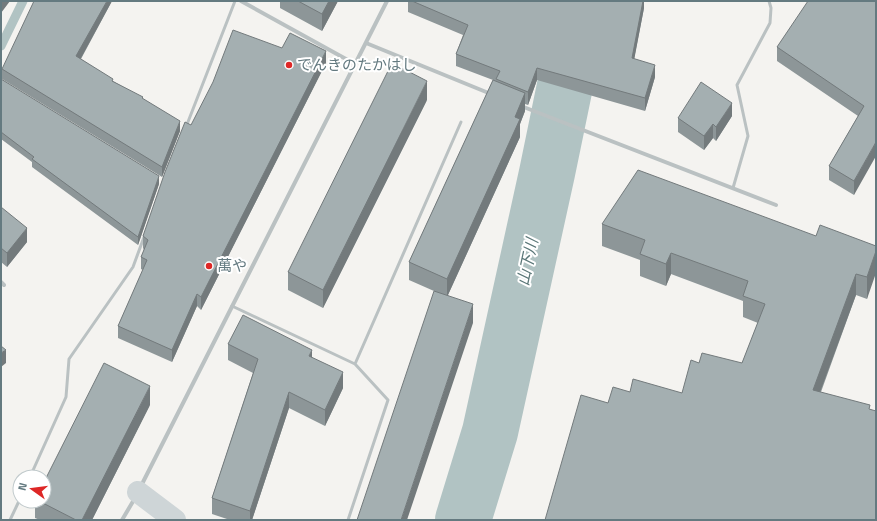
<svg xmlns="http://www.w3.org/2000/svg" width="877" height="521" viewBox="0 0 877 521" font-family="'Titillium Web','Noto Sans JP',sans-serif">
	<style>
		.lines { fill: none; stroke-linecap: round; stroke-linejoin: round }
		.stream { stroke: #b1c3c3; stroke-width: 9 }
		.river { stroke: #b1c3c3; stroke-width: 56 }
		.lane { stroke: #bac1c2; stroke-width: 3 }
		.street { stroke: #bac1c2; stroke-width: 4 }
		.secondary { stroke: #ced5d7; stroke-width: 22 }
		.wall { fill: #8d9698 }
		.shaded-wall { fill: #737a7c }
		.building { fill: #a4afb1; stroke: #737a7c }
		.poi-dot { fill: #de2726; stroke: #fff; stroke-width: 1.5 }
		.labels { text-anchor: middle; stroke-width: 4; stroke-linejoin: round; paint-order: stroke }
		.poi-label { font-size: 15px; fill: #647a80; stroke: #fff; text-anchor: start }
		.water-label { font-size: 16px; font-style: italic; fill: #5a7677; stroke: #fff }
	</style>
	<rect width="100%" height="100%" fill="#f4f3f0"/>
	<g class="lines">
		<!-- stream -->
		<path class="stream" d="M1 46 23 1"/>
		<!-- river -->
		<path class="river" d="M463 520 490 432 547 173 567 76 576 16 577 1"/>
		<!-- lane -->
		<path class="lane" d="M186 127 235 1
			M733 188 748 136 737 85 770 23 771 8 769 1
			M232 306 355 364 388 400 348 520
			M355 364 461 122
			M30 477 66 397 69 359 133 267 144 237
			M10 520 20 499"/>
		<!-- street -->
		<path class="street" d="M241 1 355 64
			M366 43 491 94
			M521 106 776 205
			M1 282 4 285
			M141 486 387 1
			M122 520 135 498"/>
		<!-- secondary -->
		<path class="secondary" d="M138 492 175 520"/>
	</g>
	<!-- wall -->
	<path class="wall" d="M112 1 81 59 113 81 143 99 180 131 162 177 2 79V69Z
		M280 1H338L322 31 280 8Z
		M408 1H644V8L634 59 655 77 645 111 537 80 528 105 525 104V111L520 124V137L448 295 473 323 434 291 409 280V262L493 80 456 66V54L463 35 408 12Z
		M876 1 854 195 829 180V166L858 116 777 61V47Z
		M282 48 326 63 201 310 197 306 172 362 118 338V326L143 270 141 269V257L144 250 143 248V236L191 125Z
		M1 79 159 184 138 245 32 167V162L1 139Z
		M427 100 323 308 288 290V272Z
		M732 116 716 141 713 138 704 150 678 132V118Z
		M1 207 27 242 7 267 1 262Z
		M602 224 816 236 876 246 867 299 856 295 821 392 608 403 630 392 682 393 699 363H742L758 323 743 317V301L671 274 666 286 640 276V260L602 246Z
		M228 344 312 357 343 388 325 426 289 408 252 520H230L212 514V498L253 373 228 360Z
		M150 405 92 520H40L35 518V501H44Z"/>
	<!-- shaded-wall -->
	<path class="shaded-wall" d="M1 1H10L1 13Z
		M107 1H112L76 67V56Z
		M329 1H338L322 31V14Z
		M643 1H644V8L632 71V58Z
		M326 51V63L201 310V297Z
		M655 65V77L645 111V98Z
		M537 68V80L528 105V92Z
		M427 81V100L323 308V290Z
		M525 93V111L520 124V137L447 297V279Z
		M732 103V116L716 141V127Z
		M180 121V131L162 177V167Z
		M713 124V138L704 150V136Z
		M876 142V156L854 195V181Z
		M159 176V184L138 245V237Z
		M27 228V242L7 267V253Z
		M876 251V273L867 299V277Z
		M671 253V274L666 286V264Z
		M856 274V295L813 411V390Z
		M197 294V306L172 362V350Z
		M473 304V323L407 520H401Z
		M6 350V363L1 367V353Z
		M312 350V366L309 356Z
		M343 372V388L325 426V410Z
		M150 386V405L92 520H82Z
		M289 392V408L252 520H250V511Z"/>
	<!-- building -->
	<path class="building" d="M34 1H107L76 56 113 79 112 81 143 97 142 98 180 121 162 167 2 69Z
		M298 1H329L322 14Z
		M412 1H643L632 58 655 65 645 98 537 68 528 92 496 79 500 71 456 54 468 25Z
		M808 1H876V142L854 181 829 166 864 106 777 47Z
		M233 30 282 48 290 33 326 51 201 297 197 294 172 350 118 326 147 260 141 257 148 240 143 236 165 172 185 122 191 125 213 82Z
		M392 63 427 81 323 290 288 272Z
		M1 79 159 176 138 237 32 159 34 157 1 132Z
		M493 80 525 93 515 117 520 119 447 279 409 262Z
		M701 82 732 103 716 127 713 124 704 136 678 118Z
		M638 170 816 236 820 225 876 246V251L867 277 856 274 813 390 870 405 869 409 876 411V520H545L581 395 608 403 613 387 630 392 633 379 682 393 691 360 699 363 702 353 742 363 765 304 743 296 748 281 671 253 666 264 640 254 645 240 602 224Z
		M1 207 27 228 7 253 1 248Z
		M434 291 473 304 401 520H357Z
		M243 315 312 350 309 356 343 372 325 410 289 392 250 511 212 498 258 359 228 344Z
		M1 346 6 350 1 353Z
		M104 363 150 386 82 520H76L39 501H44V482Z"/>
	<!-- markers -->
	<g class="poi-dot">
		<circle cx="289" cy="65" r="4"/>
		<circle cx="209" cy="266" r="4"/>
	</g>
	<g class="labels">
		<!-- poi labels -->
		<g class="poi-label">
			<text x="297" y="70">でんきのたかはし</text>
			<text x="217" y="271">萬や</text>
		</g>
		<!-- water labels -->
		<g class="water-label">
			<text transform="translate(527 262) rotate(-78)" y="6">山下川</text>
		</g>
	</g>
	<!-- border -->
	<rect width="877" height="521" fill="none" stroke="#647a80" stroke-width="4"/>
	<!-- north arrow -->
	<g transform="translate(32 489) rotate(284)"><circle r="19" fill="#ffffff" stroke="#c1cacc"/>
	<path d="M0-3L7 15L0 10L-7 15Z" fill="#de2726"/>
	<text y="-6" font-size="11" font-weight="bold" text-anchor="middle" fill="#647a80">N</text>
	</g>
</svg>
